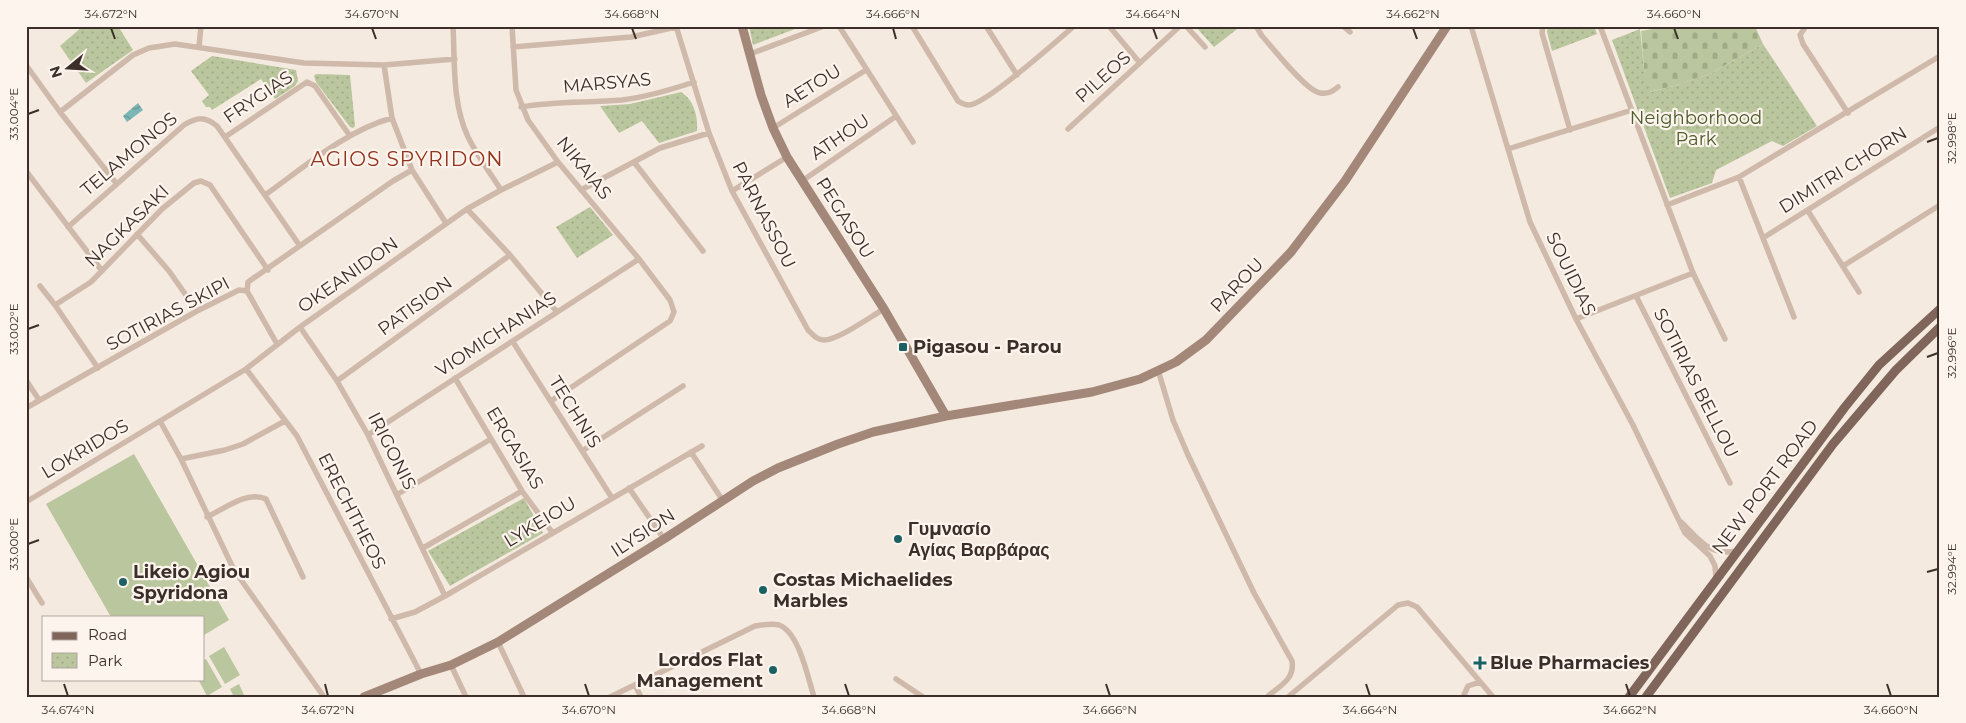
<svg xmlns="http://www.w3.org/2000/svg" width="1966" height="723" viewBox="0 0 1966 723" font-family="Montserrat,sans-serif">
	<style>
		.grass { fill: #bac69d }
		.cemetery { fill: url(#cemetery-stones) }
		.park { fill: url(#park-dots) }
		.water { fill: url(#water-waves) }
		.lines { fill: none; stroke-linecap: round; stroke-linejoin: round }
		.street { stroke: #cfb9aa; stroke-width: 5.5 }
		.secondary { stroke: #a3887a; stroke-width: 9 }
		.primary { stroke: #7f655a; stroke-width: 9 }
		.ticks { fill: none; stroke: #3c2f2a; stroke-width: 2 }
		.poi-dot { fill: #1b6062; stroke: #fcf4ed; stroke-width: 2 }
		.labels { text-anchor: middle; stroke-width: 4.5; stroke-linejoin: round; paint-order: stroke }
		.street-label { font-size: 18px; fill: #3c2f2a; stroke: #fcf4ed }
		.park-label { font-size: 18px; fill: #4c5d2b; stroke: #fcf4ed }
		.poi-label { font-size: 18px; font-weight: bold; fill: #3c2f2a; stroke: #fcf4ed; text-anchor: start }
		.quarter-label { font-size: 20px; letter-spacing: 1px; fill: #93331b; stroke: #fcf4ed }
		.neatline { fill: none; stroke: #3c2f2a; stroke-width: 2 }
		.ticks-label { font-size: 12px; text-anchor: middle; fill: #3c2f2a }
	</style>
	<defs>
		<pattern id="cemetery-stones" width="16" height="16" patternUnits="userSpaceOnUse" patternTransform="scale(1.25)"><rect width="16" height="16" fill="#bac69d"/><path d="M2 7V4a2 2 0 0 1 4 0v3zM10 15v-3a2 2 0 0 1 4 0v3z" fill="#a1aa87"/></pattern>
		<pattern id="park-dots" width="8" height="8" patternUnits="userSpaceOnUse" patternTransform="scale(1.25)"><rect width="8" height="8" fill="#bac69d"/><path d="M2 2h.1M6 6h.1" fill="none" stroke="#a1aa87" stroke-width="1.8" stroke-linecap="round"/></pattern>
		<pattern id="water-waves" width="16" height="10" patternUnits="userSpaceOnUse" patternTransform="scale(1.25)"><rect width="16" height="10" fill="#7bb5b5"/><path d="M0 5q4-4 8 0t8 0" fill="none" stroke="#669493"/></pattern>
	</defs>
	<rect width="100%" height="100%" fill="#f5eadf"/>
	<!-- grass -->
	<path class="grass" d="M134 454 229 620 204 635V617H111L46 504Z
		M224 647 240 675 225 684 209 656Z
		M206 659 222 687 207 696 198 679H204V660Z
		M239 684 245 697H234L230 689Z"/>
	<!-- cemetery -->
	<path class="cemetery" d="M1670 26H1755L1763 44 1710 74 1674 86 1649 92 1644 69 1641 31Z"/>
	<!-- park -->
	<path class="park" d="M83 26H118L133 50 86 83 60 46Z
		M749 26H803L753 45Z
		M1195 26H1241L1214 47Z
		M1548 26H1594L1597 34 1552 51 1547 32Z
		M1640 29 1644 69 1650 92 1674 86 1710 74 1763 44 1817 126 1783 146 1772 141 1716 170 1712 183 1670 198 1612 40Z
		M212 56 296 70 298 81 295 86 275 99 261 79 212 110 210 107H206L202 101 209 95 191 71Z
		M316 74 350 75 355 126 353 128 350 127 316 82 314 76Z
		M681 92C694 100 698 116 697 131L659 143 642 121 619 133 600 106 630 104Z
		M590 207 613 235 577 258 556 227Z
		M524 498 543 533 450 586 428 551Z"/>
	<!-- water -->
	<path class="water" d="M138 103 143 110 127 122 123 116Z"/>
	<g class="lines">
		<!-- street -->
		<path class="street" d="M453 26C455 63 452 103 468 137 477 155 490 173 501 190
			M512 26 516 90 528 120 558 162 639 259 670 300 674 312 670 321 551 401
			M676 26 709 133 732 191 808 330C813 335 817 340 824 340 838 340 870 317 884 309
			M839 26 913 142
			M912 26 958 101C961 103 965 105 969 105 985 105 1058 40 1074 26
			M986 26 1017 75
			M1109 26 1140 63
			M1186 26 1205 47
			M1256 26 1262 36C1273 48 1306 91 1320 93 1328 94 1332 92 1338 87
			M1343 26 1350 32
			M1471 26 1530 222 1576 319 1633 425 1685 533 1710 556 1715 566 1716 579
			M1543 26 1542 33 1570 130
			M1600 26 1693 273 1725 339
			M1806 26 1800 35 1803 44 1848 113
			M199 47 201 26
			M513 47 631 37 676 27
			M750 54 824 26
			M26 65 60 112 116 183
			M384 65 392 118 412 170 446 223
			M521 107C555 101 588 103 622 100 647 97 670 90 694 82
			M60 112 133 55 149 48 175 44 304 63 384 65 455 59
			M773 128 866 70
			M1068 129 1180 26
			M225 137 307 82 315 86 350 136
			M1508 149 1632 110
			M634 162 703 251
			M26 171 102 271
			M1739 177 1794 317
			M802 181 895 117
			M581 190 660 148 709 133
			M732 191 787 157
			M265 195C303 168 347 130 392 118
			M1667 205 1739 177 1940 56
			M467 209 510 255 557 312
			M1808 211 1859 292
			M68 227 184 125C197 117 205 116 217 126L300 246
			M137 234 169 271 197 311
			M1763 238 1940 127
			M1843 266 1940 205
			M40 286 55 305 98 368
			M247 291 248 282 393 181 412 170
			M247 291 277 344
			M1636 296 1730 483
			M55 305 91 282 162 209 194 183 201 181 210 185 268 270
			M1576 319 1693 273
			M300 327 337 381 368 435 445 596
			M513 342 612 498
			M246 369 297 436 421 674
			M1158 370 1173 420 1188 455 1254 593 1292 661C1295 680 1279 686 1267 697
			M455 378 522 491 552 532
			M26 380 39 400
			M337 381 510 255
			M26 408 197 311 239 290 247 291
			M160 421 181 459 234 570 324 697
			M368 435 639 259
			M582 451 683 386
			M691 452 723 501
			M181 459 225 450 243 444 285 421
			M629 488 664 539
			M398 494 491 439
			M26 502 246 369 300 327 467 209 501 190 558 162
			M207 517C224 509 248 490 266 499L303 577
			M1681 522C1700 540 1708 556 1737 551
			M423 548 522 491
			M26 577 42 603
			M391 619 415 612 445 596 702 446
			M498 642 524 697
			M451 665 466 697
			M896 679 923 697
			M635 685 641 697
			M610 697 755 626C763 625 771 623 779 625 799 632 808 678 814 697
			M1288 697 1398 605 1408 603 1417 607 1493 697
			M1463 697 1468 686 1480 682"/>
		<!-- secondary -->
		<path class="secondary" d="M742 26 761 95 773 128 787 157 884 309 946 416
			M364 697 421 674 451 665 498 642 664 539 753 481 778 468 838 444 873 432 946 416 1092 392 1140 379 1176 362 1206 340 1291 252 1345 181 1447 26"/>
		<!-- primary -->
		<path class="primary" d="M1629 697 1845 407 1879 365 1940 309
			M1646 697 1833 444 1896 370 1940 327"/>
	</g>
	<!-- ticks -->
	<path class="ticks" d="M111 28 115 39M372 28 376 39M632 28 636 39M893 28 896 39M1153 28 1157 39M1413 28 1417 39M1674 28 1678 39M28 114 39 110M1927 142 1938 138M28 329 39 325M1927 357 1938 353M28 544 39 540M1927 572 1938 569M64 684 68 696M325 684 328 696M585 684 589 696M845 684 849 696M1106 684 1110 696M1366 684 1370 696M1626 684 1630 696M1887 684 1891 696"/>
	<!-- markers -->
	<g class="poi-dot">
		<rect x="898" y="342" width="10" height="10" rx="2.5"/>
		<circle cx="898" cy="539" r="5"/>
		<circle cx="123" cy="582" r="5"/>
		<circle cx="763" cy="590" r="5"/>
		<path d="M1477.5 655.5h5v5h5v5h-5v5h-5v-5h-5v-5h5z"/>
		<circle cx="773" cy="670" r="5"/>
	</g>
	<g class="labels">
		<!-- street labels -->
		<g class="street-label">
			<text transform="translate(1103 77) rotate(-42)" y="6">PILEOS</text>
			<text transform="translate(607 83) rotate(-5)" y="6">MARSYAS</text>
			<text transform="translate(812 86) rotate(-32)" y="6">AETOU</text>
			<text transform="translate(258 97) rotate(-34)" y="6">FRYGIAS</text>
			<text transform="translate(840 137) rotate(-34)" y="6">ATHOU</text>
			<text transform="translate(129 154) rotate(-40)" y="6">TELAMONOS</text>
			<text transform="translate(584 168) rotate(51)" y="6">NIKAIAS</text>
			<text transform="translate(1843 170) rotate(-32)" y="6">DIMITRI CHORN</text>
			<text transform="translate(764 215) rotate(63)" y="6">PARNASSOU</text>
			<text transform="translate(845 218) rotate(58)" y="6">PEGASOU</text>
			<text transform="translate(127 226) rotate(-44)" y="6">NAGKASAKI</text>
			<text transform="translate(1571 274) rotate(64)" y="6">SOUIDIAS</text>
			<text transform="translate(348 275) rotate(-35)" y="6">OKEANIDON</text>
			<text transform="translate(1237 285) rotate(-46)" y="6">PAROU</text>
			<text transform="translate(415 306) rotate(-36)" y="6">PATISION</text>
			<text transform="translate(168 314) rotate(-28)" y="6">SOTIRIAS SKIPI</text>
			<text transform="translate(496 334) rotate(-33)" y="6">VIOMICHANIAS</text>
			<text transform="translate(1696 383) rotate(63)" y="6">SOTIRIAS BELLOU</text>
			<text transform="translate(575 412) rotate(58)" y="6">TECHNIS</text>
			<text transform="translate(515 448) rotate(59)" y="6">ERGASIAS</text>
			<text transform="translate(85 449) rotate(-31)" y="6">LOKRIDOS</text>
			<text transform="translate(392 451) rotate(63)" y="6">IRIGONIS</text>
			<text transform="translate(1765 487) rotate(-53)" y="6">NEW PORT ROAD</text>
			<text transform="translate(352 511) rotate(63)" y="6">ERECHTHEOS</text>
			<text transform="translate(540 522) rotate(-31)" y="6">LYKEIOU</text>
			<text transform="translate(643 533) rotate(-33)" y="6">ILYSION</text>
		</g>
		<!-- park labels -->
		<g class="park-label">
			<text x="1696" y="124">Neighborhood<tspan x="1696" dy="21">Park</tspan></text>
		</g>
		<!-- poi labels -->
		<g class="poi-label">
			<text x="913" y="353">Pigasou - Parou</text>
			<text x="908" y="535">Γυμνασίο<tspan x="908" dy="21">Αγίας Βαρβάρας</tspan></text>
			<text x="133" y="578">Likeio Agiou<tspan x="133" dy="21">Spyridona</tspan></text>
			<text x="773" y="586">Costas Michaelides<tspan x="773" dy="21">Marbles</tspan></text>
			<text x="763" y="666" text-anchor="end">Lordos Flat<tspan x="763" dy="21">Management</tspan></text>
			<text x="1490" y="669">Blue Pharmacies</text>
		</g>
		<!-- quarter labels -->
		<g class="quarter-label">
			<text x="407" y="166">AGIOS SPYRIDON</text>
		</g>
	</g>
	<!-- border -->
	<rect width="1966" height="723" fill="none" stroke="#fcf4ed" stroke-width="55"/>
	<!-- legend -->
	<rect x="42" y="616" width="162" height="65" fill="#fcf4ed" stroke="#afa59f"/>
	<rect x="52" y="632" width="25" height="8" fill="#7f655a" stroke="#afa59f"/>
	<text x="88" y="640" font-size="15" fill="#3c2f2a">Road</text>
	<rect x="52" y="653" width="25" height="15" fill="url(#park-dots)" stroke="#afa59f"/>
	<text x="88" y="666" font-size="15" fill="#3c2f2a">Park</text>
	<!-- north arrow -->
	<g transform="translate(68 68) rotate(252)" stroke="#fcf4ed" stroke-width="4" paint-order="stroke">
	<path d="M0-4L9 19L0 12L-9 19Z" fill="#3c2f2a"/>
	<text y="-8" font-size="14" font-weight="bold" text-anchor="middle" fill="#3c2f2a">N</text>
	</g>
	<rect x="28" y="28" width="1910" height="668" class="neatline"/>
	<g class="ticks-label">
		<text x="111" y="18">34.672°N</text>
		<text x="372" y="18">34.670°N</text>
		<text x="632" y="18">34.668°N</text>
		<text x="893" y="18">34.666°N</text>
		<text x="1153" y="18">34.664°N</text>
		<text x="1413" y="18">34.662°N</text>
		<text x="1674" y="18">34.660°N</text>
		<text transform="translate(14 114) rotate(-90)" y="4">33.004°E</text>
		<text transform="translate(1952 138) rotate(-90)" y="4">32.998°E</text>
		<text transform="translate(14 329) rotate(-90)" y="4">33.002°E</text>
		<text transform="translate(1952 353) rotate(-90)" y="4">32.996°E</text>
		<text transform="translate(14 544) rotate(-90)" y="4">33.000°E</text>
		<text transform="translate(1952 569) rotate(-90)" y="4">32.994°E</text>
		<text x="68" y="714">34.674°N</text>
		<text x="328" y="714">34.672°N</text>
		<text x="589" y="714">34.670°N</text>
		<text x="849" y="714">34.668°N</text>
		<text x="1110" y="714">34.666°N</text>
		<text x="1370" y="714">34.664°N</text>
		<text x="1630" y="714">34.662°N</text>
		<text x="1891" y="714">34.660°N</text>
	</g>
</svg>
